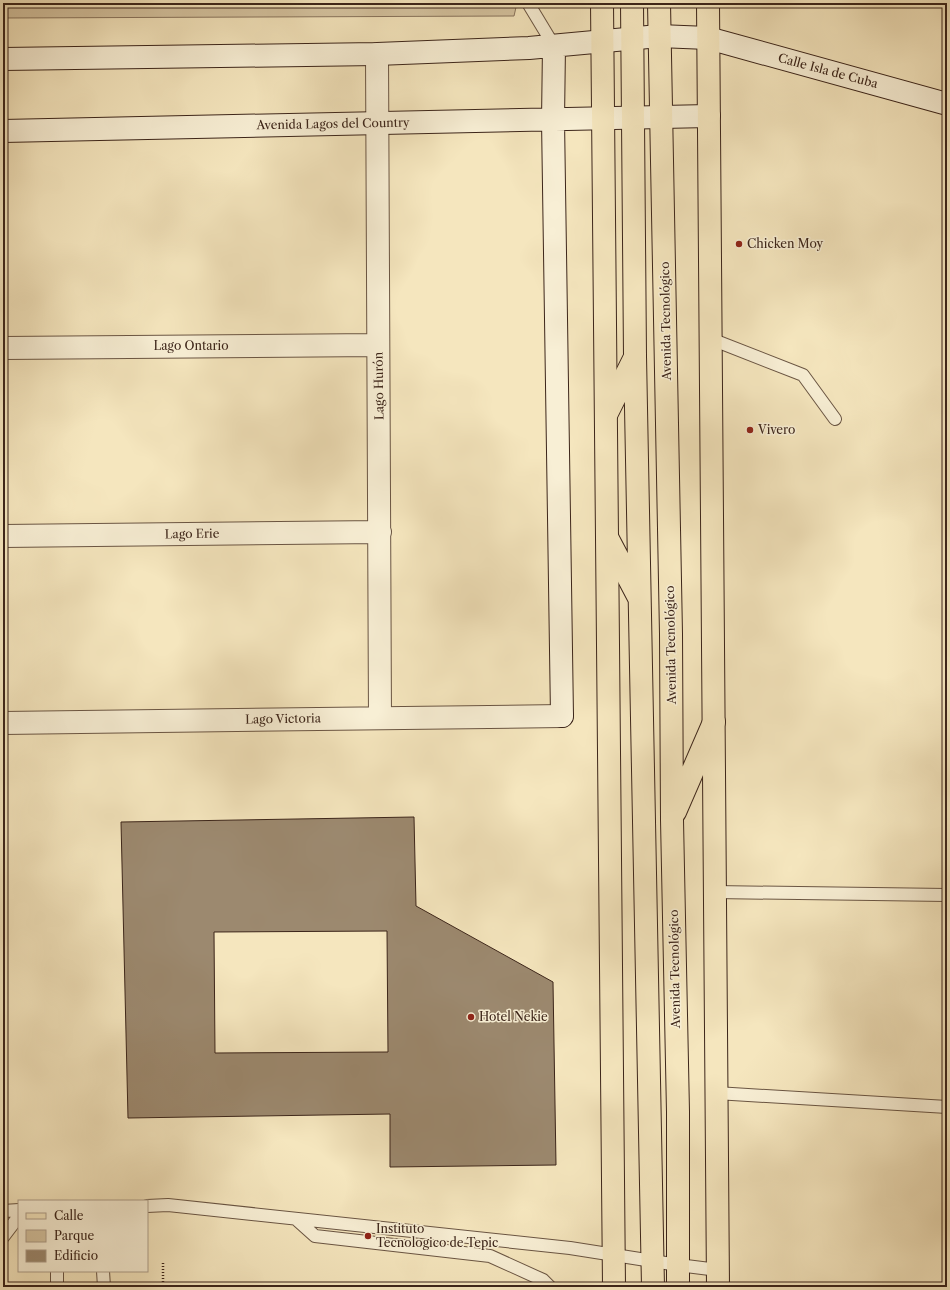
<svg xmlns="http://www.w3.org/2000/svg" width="950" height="1290" viewBox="0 0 950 1290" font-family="'Libre Caslon Text',serif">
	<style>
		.green { fill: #d6c5a2; stroke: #89755e }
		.building { fill: #9c896f; stroke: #3c251a; fill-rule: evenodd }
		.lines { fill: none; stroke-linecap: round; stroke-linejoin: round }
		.lane-casing { stroke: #6a5543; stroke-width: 14 }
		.street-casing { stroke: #6a5543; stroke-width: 24 }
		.secondary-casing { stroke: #3c251a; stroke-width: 24 }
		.primary-casing { stroke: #3c251a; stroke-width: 24 }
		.highway-casing { stroke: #3c251a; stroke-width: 24 }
		.path { stroke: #3c251a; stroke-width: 2.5; stroke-dasharray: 1 2; stroke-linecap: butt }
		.lane { stroke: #f8efd5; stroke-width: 12 }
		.street { stroke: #f8efd5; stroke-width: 22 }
		.secondary { stroke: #f8efd5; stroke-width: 22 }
		.primary { stroke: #f5e6be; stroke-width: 22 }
		.highway { stroke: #f5e6be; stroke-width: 22 }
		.poi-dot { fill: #8f2418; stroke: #f8efd5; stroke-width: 1.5 }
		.labels { text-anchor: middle; stroke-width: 3; stroke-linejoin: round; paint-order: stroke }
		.street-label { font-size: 12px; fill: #3c251a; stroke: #f8efd5 }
		.poi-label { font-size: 12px; fill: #3c251a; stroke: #f8efd5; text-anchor: start }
	</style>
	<rect width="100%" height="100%" fill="#f5e6be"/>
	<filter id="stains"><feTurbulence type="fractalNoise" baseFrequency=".005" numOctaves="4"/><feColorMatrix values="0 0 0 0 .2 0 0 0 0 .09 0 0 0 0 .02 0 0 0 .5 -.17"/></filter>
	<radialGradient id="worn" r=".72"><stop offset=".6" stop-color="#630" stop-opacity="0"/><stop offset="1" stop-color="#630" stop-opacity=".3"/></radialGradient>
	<!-- green -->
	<path class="green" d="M3 3H517L514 16 3 18Z"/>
	<!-- building -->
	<path class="building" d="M414 817 416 906 553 982 556 1165 390 1167V1114L128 1118 121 822ZM387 931 388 1052 215 1053 214 932Z"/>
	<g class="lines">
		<defs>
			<path id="lane" d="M528 3 554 46
				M711 339 803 375 835 419
				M715 892 947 895
				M716 1093 947 1107
				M147 1206 168 1205 570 1248 678 1265 718 1270
				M3 1211 19 1210
				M296 1219 315 1236 490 1256 543 1280 550 1287
				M3 1237 19 1216
				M103 1271 104 1287
				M57 1287V1271"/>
			<path id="street" d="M377 54 380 718
				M3 348 378 345
				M3 536 380 532
				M3 723 562 716"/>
			<path id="secondary" d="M554 46 553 120 562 716
				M3 59 377 54 529 48 659 36 708 38 947 104
				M3 131 709 116"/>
			<path id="primary" d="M602 3 614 1287
				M708 3 718 1287"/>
			<path id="highway" d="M632 3 635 356 653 1287
				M659 3 671 634 672 820 678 1112V1287
				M607 413 634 359
				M608 539 639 598
				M675 812 714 722"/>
		</defs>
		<!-- lane casing -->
		<use href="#lane" class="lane-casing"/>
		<!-- street casing -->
		<use href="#street" class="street-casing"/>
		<!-- secondary casing -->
		<use href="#secondary" class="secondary-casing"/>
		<!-- primary casing -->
		<use href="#primary" class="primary-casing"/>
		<!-- highway casing -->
		<use href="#highway" class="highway-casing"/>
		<!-- path -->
		<path class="path" d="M163 1263V1287"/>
		<!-- lane -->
		<use href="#lane" class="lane"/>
		<!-- street -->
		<use href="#street" class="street"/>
		<!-- secondary -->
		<use href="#secondary" class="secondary"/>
		<!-- primary -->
		<use href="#primary" class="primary"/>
		<!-- highway -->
		<use href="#highway" class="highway"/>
	</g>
	<!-- markers -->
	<g class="poi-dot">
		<circle cx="739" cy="244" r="4"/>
		<circle cx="750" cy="430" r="4"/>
		<circle cx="471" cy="1017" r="4"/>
		<circle cx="368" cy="1236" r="4"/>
	</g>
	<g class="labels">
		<!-- street labels -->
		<g class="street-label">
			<text transform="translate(828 71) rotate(15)" y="4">Calle Isla de Cuba</text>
			<text transform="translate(333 124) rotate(-1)" y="4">Avenida Lagos del Country</text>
			<text transform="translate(666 321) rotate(-91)" y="4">Avenida Tecnológico</text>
			<text x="191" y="350">Lago Ontario</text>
			<text transform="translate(379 386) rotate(-91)" y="4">Lago Hurón</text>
			<text transform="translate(192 534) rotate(-1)" y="4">Lago Erie</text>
			<text transform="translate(671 645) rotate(-91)" y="4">Avenida Tecnológico</text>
			<text transform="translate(283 719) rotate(-1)" y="4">Lago Victoria</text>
			<text transform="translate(675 969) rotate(-91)" y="4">Avenida Tecnológico</text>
		</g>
		<!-- poi labels -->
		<g class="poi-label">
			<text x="747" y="248">Chicken Moy</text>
			<text x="758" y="434">Vivero</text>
			<text x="479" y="1021">Hotel Nekie</text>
			<text x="376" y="1233">Instituto<tspan x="376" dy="14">Tecnologico de Tepic</tspan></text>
		</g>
	</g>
	<!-- margin -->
	<rect width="950" height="1290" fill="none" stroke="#f5e6be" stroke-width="16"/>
	<rect x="4" y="4" width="942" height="1282" fill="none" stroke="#3c251a" stroke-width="2"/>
	<rect x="8" y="8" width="934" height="1274" fill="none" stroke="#3c251a"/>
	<!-- legend -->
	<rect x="18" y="1200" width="130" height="72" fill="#f8efd5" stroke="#ad9e8a"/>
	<rect x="26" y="1213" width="20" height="6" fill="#f5e6be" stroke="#ad9e8a"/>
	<text x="54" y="1220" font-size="12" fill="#3c251a">Calle</text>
	<rect x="26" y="1230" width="20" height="12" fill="#d6c5a2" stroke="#ad9e8a"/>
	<text x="54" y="1240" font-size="12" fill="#3c251a">Parque</text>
	<rect x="26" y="1250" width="20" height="12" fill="#9c896f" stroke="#ad9e8a"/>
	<text x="54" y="1260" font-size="12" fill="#3c251a">Edificio</text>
	<rect width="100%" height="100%" filter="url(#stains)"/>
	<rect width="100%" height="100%" fill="url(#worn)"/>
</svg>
